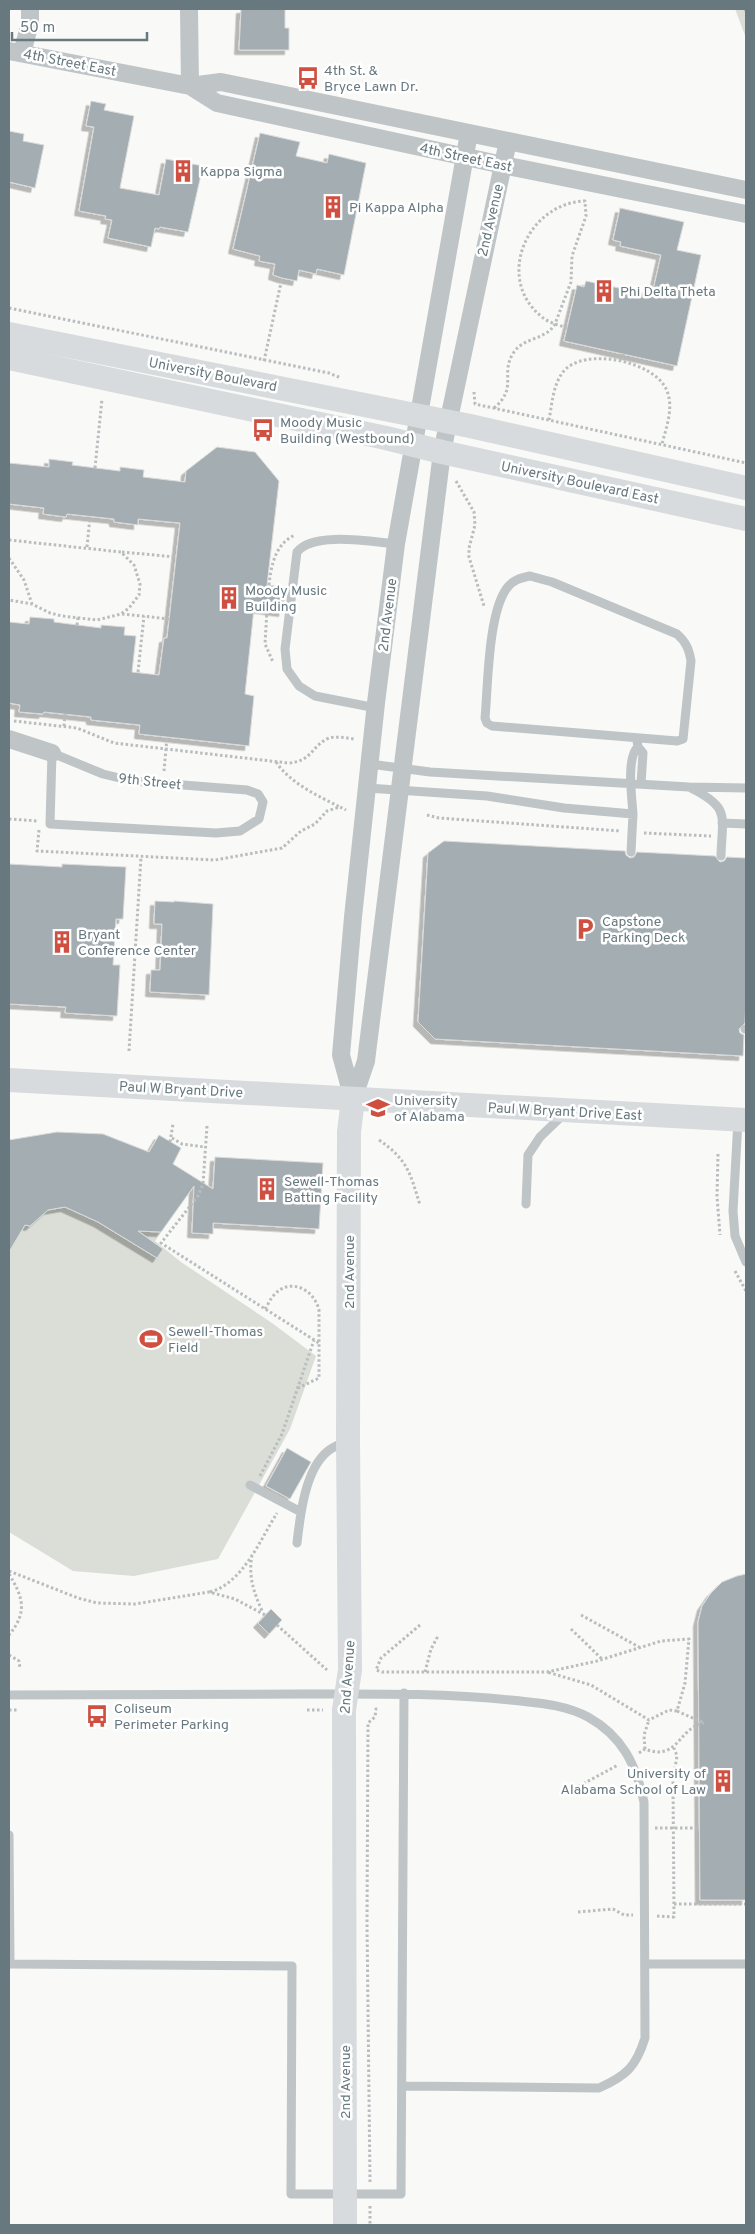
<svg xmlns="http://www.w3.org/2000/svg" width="755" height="2234" viewBox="0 0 755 2234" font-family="Overpass,sans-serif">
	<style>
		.green { fill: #daded7 }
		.building { fill: #a4aeb2; stroke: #dbdbda; filter: url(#shadow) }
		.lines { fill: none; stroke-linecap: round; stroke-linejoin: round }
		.path { stroke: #b9bdbf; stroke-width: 3; stroke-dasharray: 2.5 2.5; stroke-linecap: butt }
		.lane { stroke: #bfc4c6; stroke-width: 9 }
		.street { stroke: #bfc4c6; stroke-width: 18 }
		.secondary { stroke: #d7dbdd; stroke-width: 24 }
		.labels { text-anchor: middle; stroke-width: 5; stroke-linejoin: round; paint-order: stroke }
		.street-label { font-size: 14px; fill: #67787f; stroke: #fff }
		.poi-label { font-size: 14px; fill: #67787f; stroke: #fff; text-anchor: start }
	</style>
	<defs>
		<filter id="shadow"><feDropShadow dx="-4.5" dy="4.5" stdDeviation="0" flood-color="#0004"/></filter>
	</defs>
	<rect width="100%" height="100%" fill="#f9f9f7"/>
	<!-- green -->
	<path class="green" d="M735 9H746V38Z
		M57 1132 103 1134 149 1152 159 1135 181 1148 173 1164 198 1180 155 1241 181 1262 272 1323 316 1356 290 1429 218 1559 134 1576 73 1571 9 1532V1141Z"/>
	<!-- building -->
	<path class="building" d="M241 9H285V28H289V50H239Z
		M91 101 106 104 104 110 134 116 120 188 159 195 166 159 203 166 188 232 160 227 159 229 155 228 151 247 108 238 112 220 105 219 106 216 79 211 94 127 86 126Z
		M9 131 24 134 23 141 44 145 35 188 9 182Z
		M260 133 300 142 296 156 327 163 329 154 366 163 344 275 317 269 316 274 299 270 297 281 282 278 273 275 275 264 259 261 260 256 233 249Z
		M620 208 684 222 677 250 701 255 677 366 564 341 577 285 584 287 586 281 652 295 661 255 620 246 621 242 613 240Z
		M217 447 255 452 279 481 267 585 286 587 283 612 254 608 245 694 254 696 249 746 139 734 140 725 91 720V717L44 712 43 714 19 712 20 705 9 703V622L29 624 30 617 54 619V622L101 628V625L125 627 124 635 136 636 132 672 159 675 164 638H167L180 523 138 519V525L114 522V519L67 514 66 517 43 514 44 508 9 504V463L49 467V459L73 462 72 465 120 471V467L144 470 143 477 185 482 186 471Z
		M444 841 625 851 626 855 630 858 634 857 637 852 715 856 720 862 724 861 727 857 746 858V1000L745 1023 739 1029 740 1033 744 1035 743 1056 435 1039 418 1022 428 853Z
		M9 864 62 867V864L126 867 123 919H116L113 965H120L117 1016 65 1013 66 1007 9 1004Z
		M155 901 174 902V901L213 904 209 995 150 992 151 970H160L162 924H154Z
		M57 1132 103 1134 149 1152 159 1135 181 1148 173 1164 213 1189 215 1157 323 1163 319 1229 213 1223V1234L192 1233 194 1186 161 1232 138 1231 163 1249 157 1258 98 1222 65 1207 48 1210 30 1226 25 1225 9 1252V1140Z
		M287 1448 311 1462 290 1499 266 1486Z
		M746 1574V1900H700L698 1622 702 1606 711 1593 722 1582 737 1576Z
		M271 1609 282 1620 269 1634 258 1623Z"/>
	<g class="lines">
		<!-- path -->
		<path class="path" d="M745 9 746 12
			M9 308 329 373 341 378
			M622 360 623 354
			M264 361 282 278
			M474 392 475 404 746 463
			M494 408C519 387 499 374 514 352 524 337 546 340 555 324L571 282 572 256 586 216 585 201C527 203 494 279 542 317 549 323 559 325 567 328
			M549 420C552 404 553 385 563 372 583 346 656 361 667 391 674 408 666 428 662 444
			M95 468 102 399
			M456 481 474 512 475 525 469 548V557L484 606
			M9 540 121 552 134 565 140 584 139 595 129 608 121 614 97 620 62 616 50 613 32 604 9 600
			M87 547 90 517
			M122 552 176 557
			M9 558 24 580 32 604
			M269 585C271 566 275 544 295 535
			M267 610 265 644 273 662
			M122 614 170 619
			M77 625 78 617
			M138 672 144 616
			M14 721 77 728 114 743 288 763C312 762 312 745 329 738 337 736 347 738 354 739
			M64 726 65 714
			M276 762C290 783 318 796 340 807
			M164 771 167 737
			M427 815 439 818 621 831
			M9 819 38 821
			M39 830 37 851 215 860 282 848 301 831 315 824 327 811 340 807 346 810
			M644 833 711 836
			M129 1051 141 857
			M207 1126 203 1184 198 1196 161 1243 319 1343
			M172 1138 182 1144 205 1147
			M379 1140C408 1160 410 1173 420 1205
			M170 1142 173 1124
			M718 1154 717 1196 720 1235
			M735 1271 746 1291
			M265 1309C268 1305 270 1299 274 1295 290 1277 314 1289 319 1310V1378L298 1388
			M260 1476 282 1434 314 1340
			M252 1555C248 1577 254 1593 263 1613
			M9 1571 78 1598 97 1603 135 1604 209 1592 235 1599 265 1615
			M9 1574C23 1597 28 1612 9 1635
			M210 1592C243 1583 260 1540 277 1513
			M581 1615 639 1647
			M277 1625 327 1670
			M420 1625 381 1658 376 1670 382 1672H547L597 1661 661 1641 689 1639 685 1683 677 1711 669 1710 649 1720 591 1685 547 1672
			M571 1629 602 1659
			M9 1655 19 1661 20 1668
			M425 1672 431 1649 438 1636
			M9 1710H18
			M307 1710H323
			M677 1711 704 1723
			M645 1749 644 1735 649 1720
			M639 1753 645 1749C678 1762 678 1728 704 1723
			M579 1786 618 1765
			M655 1828H699
			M674 1904H746
			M578 1912 613 1909 624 1915H633
			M657 1916 674 1917 673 1780 677 1756 674 1748
			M370 2182 367 1923 368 1723 375 1717 376 1709H378
			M370 2206V2225"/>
		<!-- lane -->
		<path class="lane" d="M530 576 552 582 677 634C686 642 689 649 691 661L683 739 677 741 492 726 487 723 485 718C488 686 488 613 507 588 513 580 520 578 530 576Z
			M376 708 315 696 299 686 287 669 285 649 297 552C313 531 372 542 396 544
			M637 741 638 747 643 753 641 784
			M52 753 103 774 132 781 247 790 258 794 263 802 259 819 240 831 216 833 50 824Z
			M370 764 430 772 689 787 746 788
			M367 788 487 796 564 808 633 814 631 852
			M691 788C731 808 722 816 721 856
			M633 814C632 798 626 757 638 747
			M722 823 746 824
			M745 1029H746
			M738 1120 733 1211 735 1236 746 1262
			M526 1204 528 1155 540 1137 565 1113
			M250 1485 301 1512
			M297 1543C300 1516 305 1469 328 1451 333 1447 340 1444 346 1441
			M9 1695C107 1695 205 1695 303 1694 373 1694 441 1693 511 1700 537 1703 564 1704 588 1717 622 1736 636 1764 644 1802L645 2038C636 2067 626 2076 599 2088L403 2086
			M9 1835 10 1964 292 1966 291 2194H401L404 1693
			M645 1964H746"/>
		<!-- street -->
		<path class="street" d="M189 9 190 86
			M9 51 190 86 217 103 503 165 746 214
			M22 53 30 23V9
			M190 86 221 82 746 190
			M9 739 52 753
			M353 1099 341 1055 353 917 376 703 396 544 469 133
			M353 1099 366 1061 442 452 508 141"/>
		<!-- secondary -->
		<path class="secondary" d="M9 334 470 426 746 488
			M9 358 386 438 442 452 746 519
			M9 1080 746 1120
			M345 2225 344 1710 350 1670 348 1439 349 1132 353 1099"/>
	</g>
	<!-- icons -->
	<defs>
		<symbol id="bus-bare" viewBox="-9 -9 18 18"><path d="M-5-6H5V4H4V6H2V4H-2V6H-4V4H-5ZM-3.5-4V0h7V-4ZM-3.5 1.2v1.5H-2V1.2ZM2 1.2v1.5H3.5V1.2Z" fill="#cf4f41" stroke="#fff" stroke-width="2.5" paint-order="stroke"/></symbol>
		<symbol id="building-bare" viewBox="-9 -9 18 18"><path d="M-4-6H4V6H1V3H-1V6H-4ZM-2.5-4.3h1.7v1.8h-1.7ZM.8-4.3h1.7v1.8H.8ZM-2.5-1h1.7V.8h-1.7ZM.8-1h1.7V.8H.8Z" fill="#cf4f41" stroke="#fff" stroke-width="2.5" paint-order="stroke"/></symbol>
		<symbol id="parking-bare" viewBox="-9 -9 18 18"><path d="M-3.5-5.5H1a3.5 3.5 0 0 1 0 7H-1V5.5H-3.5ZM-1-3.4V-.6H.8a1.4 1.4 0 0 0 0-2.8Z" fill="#cf4f41" stroke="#fff" stroke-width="2.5" paint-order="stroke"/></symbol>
		<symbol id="university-bare" viewBox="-9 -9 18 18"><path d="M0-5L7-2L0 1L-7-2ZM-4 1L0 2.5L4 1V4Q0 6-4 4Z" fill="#cf4f41" stroke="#fff" stroke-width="2.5" paint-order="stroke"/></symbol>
		<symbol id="stadium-bare" viewBox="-9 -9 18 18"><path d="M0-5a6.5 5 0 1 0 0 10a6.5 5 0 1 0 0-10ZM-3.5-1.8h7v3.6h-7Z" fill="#cf4f41" stroke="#fff" stroke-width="2.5" paint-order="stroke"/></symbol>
	</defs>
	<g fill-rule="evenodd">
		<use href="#bus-bare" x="292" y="62" width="32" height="32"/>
		<use href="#building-bare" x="167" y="155" width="32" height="32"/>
		<use href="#building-bare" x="317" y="191" width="32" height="32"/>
		<use href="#building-bare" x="588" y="275" width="32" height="32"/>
		<use href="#bus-bare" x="247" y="414" width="32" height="32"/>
		<use href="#building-bare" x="213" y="582" width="32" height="32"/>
		<use href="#parking-bare" x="569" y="913" width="32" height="32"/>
		<use href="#building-bare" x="46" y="926" width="32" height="32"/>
		<use href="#university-bare" x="362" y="1092" width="32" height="32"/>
		<use href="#building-bare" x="251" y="1173" width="32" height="32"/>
		<use href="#stadium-bare" x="135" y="1323" width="32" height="32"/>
		<use href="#bus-bare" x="81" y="1700" width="32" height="32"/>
		<use href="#building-bare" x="707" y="1765" width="32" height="32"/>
	</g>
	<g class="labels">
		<!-- street labels -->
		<g class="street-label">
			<text transform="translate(70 62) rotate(11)" y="5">4th Street East</text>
			<text transform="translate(466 157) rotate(12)" y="5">4th Street East</text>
			<text transform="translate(490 220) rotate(-77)" y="5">2nd Avenue</text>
			<text transform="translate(213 374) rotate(11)" y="5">University Boulevard</text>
			<text transform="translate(580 482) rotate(12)" y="5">University Boulevard East</text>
			<text transform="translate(387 615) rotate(-83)" y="5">2nd Avenue</text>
			<text transform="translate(150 781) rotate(6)" y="5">9th Street</text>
			<text transform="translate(181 1089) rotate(3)" y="5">Paul W Bryant Drive</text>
			<text transform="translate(565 1111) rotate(3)" y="5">Paul W Bryant Drive East</text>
			<text transform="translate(349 1272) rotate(-90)" y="5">2nd Avenue</text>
			<text transform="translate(347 1677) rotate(-86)" y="5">2nd Avenue</text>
			<text transform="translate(345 2082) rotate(-90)" y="5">2nd Avenue</text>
		</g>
		<!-- poi labels -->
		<g class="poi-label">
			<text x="324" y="75">4th St. &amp;<tspan x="324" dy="16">Bryce Lawn Dr.</tspan></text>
			<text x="200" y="176">Kappa Sigma</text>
			<text x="349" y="212">Pi Kappa Alpha</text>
			<text x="620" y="296">Phi Delta Theta</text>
			<text x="280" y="427">Moody Music<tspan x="280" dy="16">Building (Westbound)</tspan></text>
			<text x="245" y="595">Moody Music<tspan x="245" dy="16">Building</tspan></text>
			<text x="602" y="926">Capstone<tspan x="602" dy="16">Parking Deck</tspan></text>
			<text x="78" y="939">Bryant<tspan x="78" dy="16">Conference Center</tspan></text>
			<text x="394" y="1105">University<tspan x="394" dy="16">of Alabama</tspan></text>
			<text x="284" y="1186">Sewell-Thomas<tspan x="284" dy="16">Batting Facility</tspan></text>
			<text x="168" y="1336">Sewell-Thomas<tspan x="168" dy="16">Field</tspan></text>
			<text x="114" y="1713">Coliseum<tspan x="114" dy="16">Perimeter Parking</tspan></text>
			<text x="706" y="1778" text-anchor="end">University of<tspan x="706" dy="16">Alabama School of Law</tspan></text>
		</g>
	</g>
	<!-- border -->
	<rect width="755" height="2234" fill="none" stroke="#67787f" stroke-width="20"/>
	<!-- scale -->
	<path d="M12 32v8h135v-8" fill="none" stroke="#67787f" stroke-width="2.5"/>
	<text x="20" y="32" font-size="15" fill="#67787f" stroke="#ffffff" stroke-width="4" paint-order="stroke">50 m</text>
</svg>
